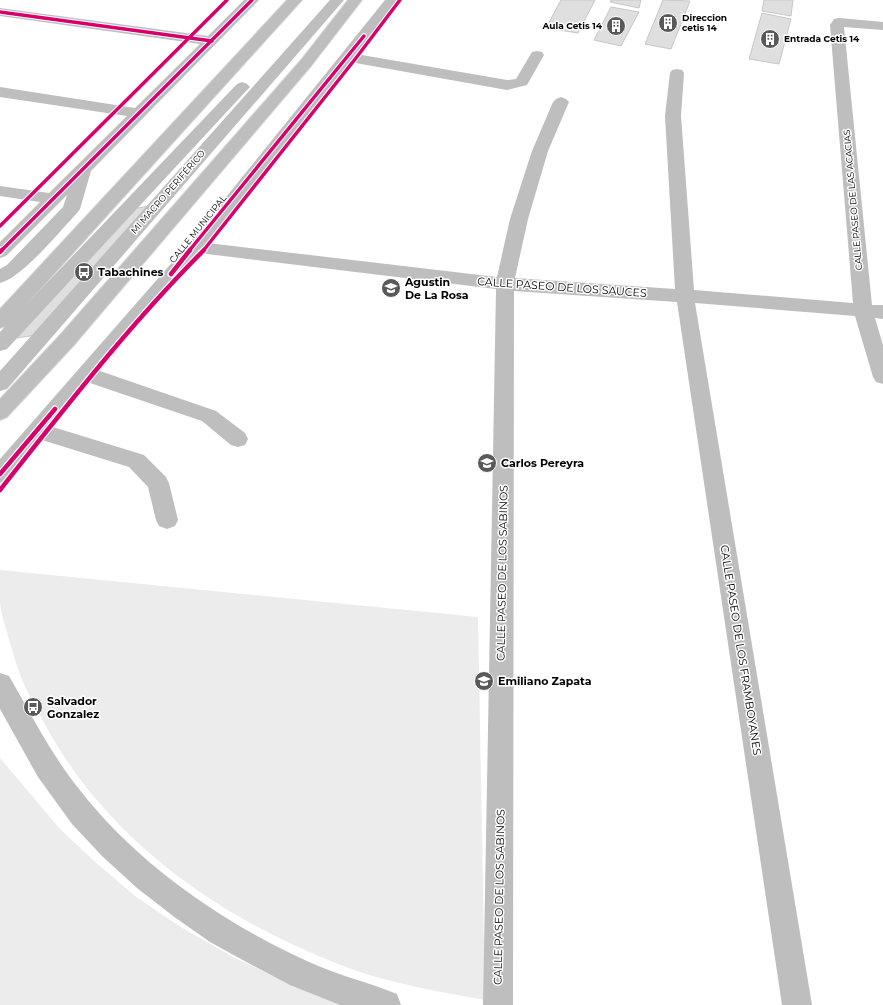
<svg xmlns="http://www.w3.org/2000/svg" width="883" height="1005" viewBox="0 0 883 1005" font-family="Montserrat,sans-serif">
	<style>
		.green { fill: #ececec }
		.building { fill: #dfdfdf; stroke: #c7c7c7 }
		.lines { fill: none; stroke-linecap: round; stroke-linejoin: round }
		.highway-casing { stroke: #dbdbdb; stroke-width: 2 }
		.minor { fill: #bebebe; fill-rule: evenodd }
		.highway { fill: #bebebe; fill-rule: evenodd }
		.cycleway-far1-casing { stroke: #fff; stroke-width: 5.5 }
		.cycleway-casing { stroke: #fff; stroke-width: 7 }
		.cycleway-far1 { stroke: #d6006c; stroke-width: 3.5 }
		.cycleway { stroke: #d6006c; stroke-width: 4.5 }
		.labels { text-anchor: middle; stroke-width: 3; stroke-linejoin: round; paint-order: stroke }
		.far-poi-label { font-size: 9px; font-weight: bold; fill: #000; stroke: #fff; text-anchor: start }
		.far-street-label { font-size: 9px; fill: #000; stroke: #fff }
		.poi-label { font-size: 11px; font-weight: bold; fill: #000; stroke: #fff; text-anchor: start }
		.street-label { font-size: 11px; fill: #000; stroke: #fff }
	</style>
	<rect width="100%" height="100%" fill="#fff"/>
	<!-- green -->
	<path class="green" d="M0 570 478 617 485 1000C436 991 386 983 338 964 214 916 98 833 38 711 32 700 25 688 21 677 16 664 12 649 8 636 5 625 1 614 0 602 0 592 0 581 0 570Z
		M0 758 60 829 93 860 135 896 179 926 233 957 299 988 341 1005H0Z"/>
	<!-- building -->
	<path class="building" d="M561 0H595L578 33 546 28Z
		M611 0H641L639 8 610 2Z
		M663 0 690 1 671 49 645 44Z
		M764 0H793L791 16 762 11Z
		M611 7 639 12 621 46 594 40Z
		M762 13 791 19 779 64 749 59Z
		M150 206 36 335 17 338 132 209Z"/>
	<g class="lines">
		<defs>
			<path id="highway" d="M287 0H302L7 326 0 328V309Z
				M348 0H362L311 66 74 345 7 417 0 420V399L60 335 301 60Z"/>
		</defs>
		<!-- highway casing -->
		<use href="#highway" class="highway-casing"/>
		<!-- minor -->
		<path class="minor" d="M244 0H259L91 171 80 209 77 213C59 232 23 277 0 283V269L7 265 63 207 67 195 6 256 0 258V242L40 202 0 196V186L49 193 127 116 0 97V87L135 108 200 44 0 16V8L208 36Z
			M330 0H344L7 389 0 391V371Z
			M385 0H399L356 54 507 80 516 79 532 52 537 51 542 52 544 55 527 85 507 90 350 62 208 243 497 277 510 219 532 151 553 102 556 99 561 97 566 99 569 102 548 151 528 219 515 278 675 289 665 116 670 73 672 70 677 69 682 70 684 73 681 116 694 290 853 303 830 25 834 19 839 18 883 22V30L844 27 872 305H883V319L875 318 883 345V384L876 382 873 377 855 316 695 303 812 1005H782L677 302 514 291 513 1005H483L496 289 199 253 100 371 216 411 245 433 248 439 245 445 238 447 231 445 202 421 90 383 53 427 144 455 166 477 169 483 178 520 175 526 167 529 159 526 156 520 148 487 129 467 42 440 8 480 0 483V459L189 243Z
			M242 82 247 84 250 87 247 90 7 349 0 351V332L237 84Z
			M0 673 9 676C31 714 51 754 79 789 137 864 223 923 309 962 337 975 368 982 397 994L401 1005H340L290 985 250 964 210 942 173 916 137 888 103 857 72 824 38 777 0 709Z"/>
		<!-- highway -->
		<use href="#highway" class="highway"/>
		<defs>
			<path id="cycleway-far1" d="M0 12 212 41
				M0 226 227 0
				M1 251 252 0
				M189 251 364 36
				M203 251 356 58 400 0"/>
			<path id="cycleway" d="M0 252 2 250
				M171 274 190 250
				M0 474 55 409
				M0 490C65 408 129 325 204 250"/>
		</defs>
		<!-- cycleway-far1 casing -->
		<use href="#cycleway-far1" class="cycleway-far1-casing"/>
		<!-- cycleway casing -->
		<use href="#cycleway" class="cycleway-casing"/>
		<!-- cycleway-far1 -->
		<use href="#cycleway-far1" class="cycleway-far1"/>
		<!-- cycleway -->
		<use href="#cycleway" class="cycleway"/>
	</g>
	<!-- icons -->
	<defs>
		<symbol id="building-disc" viewBox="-11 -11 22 22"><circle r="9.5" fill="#595959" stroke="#fff"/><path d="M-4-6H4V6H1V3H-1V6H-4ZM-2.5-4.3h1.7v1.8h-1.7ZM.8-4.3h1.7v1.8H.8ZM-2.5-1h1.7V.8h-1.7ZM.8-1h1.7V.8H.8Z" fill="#fff"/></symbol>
		<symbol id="bus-disc" viewBox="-11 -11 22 22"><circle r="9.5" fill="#595959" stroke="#fff"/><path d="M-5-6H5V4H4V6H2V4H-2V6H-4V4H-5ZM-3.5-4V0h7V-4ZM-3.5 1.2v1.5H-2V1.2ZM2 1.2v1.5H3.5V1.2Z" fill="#fff"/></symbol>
		<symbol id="school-disc" viewBox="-11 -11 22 22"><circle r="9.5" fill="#595959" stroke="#fff"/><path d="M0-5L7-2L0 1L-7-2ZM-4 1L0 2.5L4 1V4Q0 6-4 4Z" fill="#fff"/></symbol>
	</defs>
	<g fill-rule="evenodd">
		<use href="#building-disc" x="657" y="12" width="22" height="22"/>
		<use href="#building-disc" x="605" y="15" width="22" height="22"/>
		<use href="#building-disc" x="759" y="28" width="22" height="22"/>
		<use href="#bus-disc" x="73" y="261" width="22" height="22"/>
		<use href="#school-disc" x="380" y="277" width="22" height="22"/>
		<use href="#school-disc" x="476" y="452" width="22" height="22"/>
		<use href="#school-disc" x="473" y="670" width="22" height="22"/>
		<use href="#bus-disc" x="22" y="696" width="22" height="22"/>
	</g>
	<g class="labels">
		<!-- far-poi labels -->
		<g class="far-poi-label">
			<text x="682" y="21">Direccion<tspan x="682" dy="10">cetis 14</tspan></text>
			<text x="602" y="29" text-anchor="end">Aula Cetis 14</text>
			<text x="784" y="42">Entrada Cetis 14</text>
		</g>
		<!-- far-street labels -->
		<g class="far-street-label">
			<text transform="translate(168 192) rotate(-49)" y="3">MI MACRO PERIFÉRICO</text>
			<text transform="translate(853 200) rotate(-95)" y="3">CALLE PASEO DE LAS ACACIAS</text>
			<text transform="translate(198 229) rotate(-51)" y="3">CALLE MUNICIPAL</text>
		</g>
		<!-- poi labels -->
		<g class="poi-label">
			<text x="98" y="276">Tabachines</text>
			<text x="405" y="286">Agustin<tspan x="405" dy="13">De La Rosa</tspan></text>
			<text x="501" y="467">Carlos Pereyra</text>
			<text x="498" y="685">Emiliano Zapata</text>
			<text x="47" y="705">Salvador<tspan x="47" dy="13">Gonzalez</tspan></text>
		</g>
		<!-- street labels -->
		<g class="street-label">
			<text transform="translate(562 287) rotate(4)" y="4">CALLE PASEO DE LOS SAUCES</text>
			<text transform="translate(502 573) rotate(-89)" y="4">CALLE PASEO DE LOS SABINOS</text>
			<text transform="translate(741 650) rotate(81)" y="4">CALLE PASEO DE LOS FRAMBOYANES</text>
			<text transform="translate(499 897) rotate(-89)" y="4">CALLE PASEO DE LOS SABINOS</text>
		</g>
	</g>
</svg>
